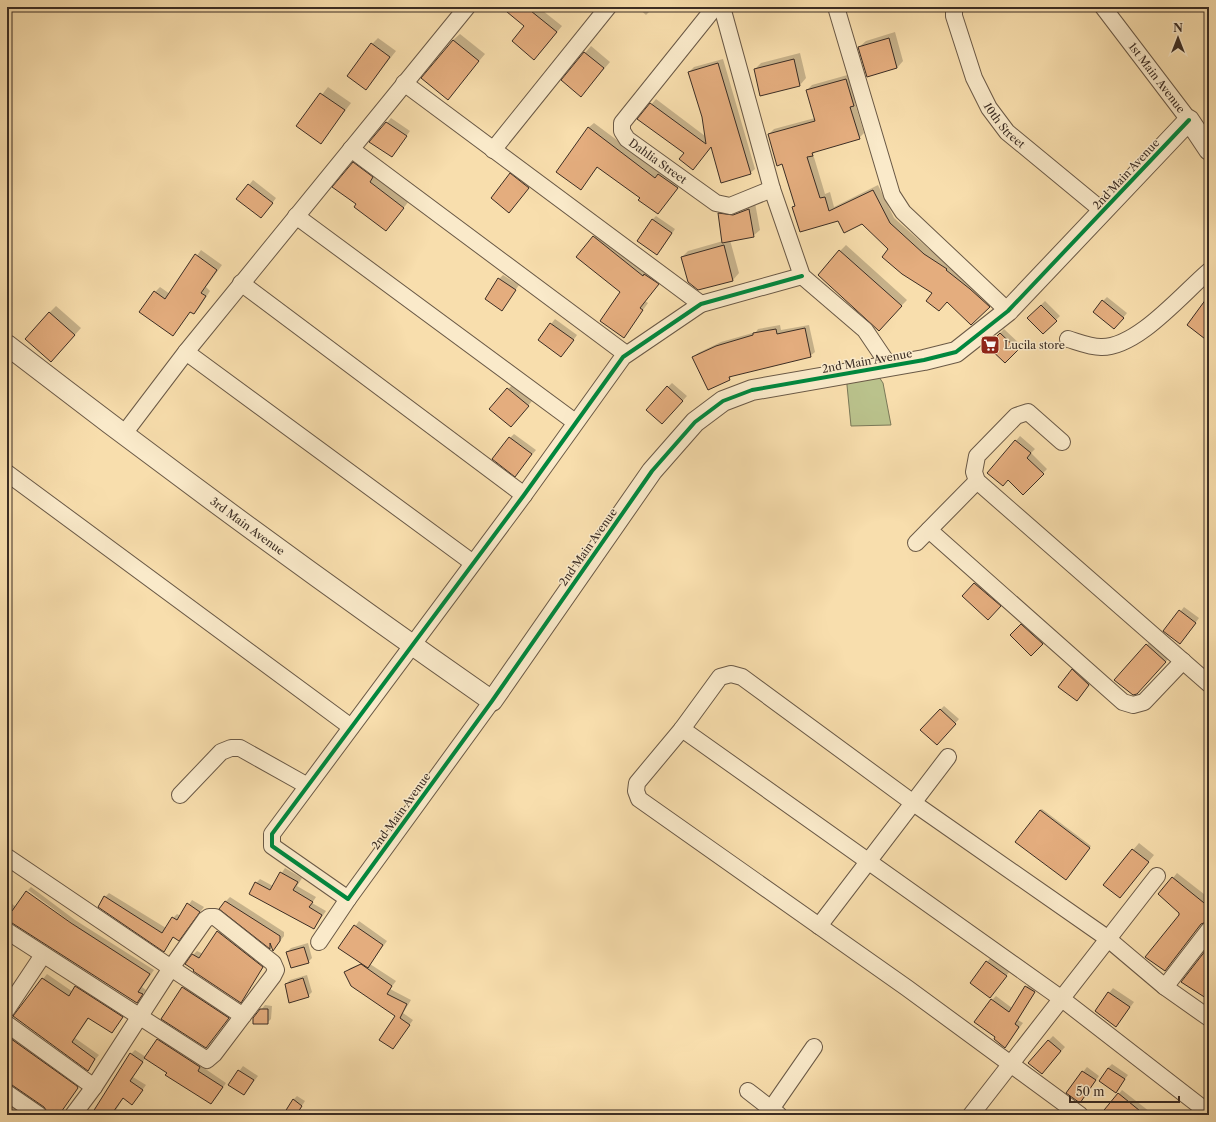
<svg xmlns="http://www.w3.org/2000/svg" width="1216" height="1122" viewBox="0 0 1216 1122" font-family="'Libre Caslon Text',serif">
	<style>
		.green { fill: #bac28c; stroke: #7a7858 }
		.shadow { fill: #0003 }
		.building { fill: #e4ad7e; stroke: #3b2d24 }
		.lines { fill: none; stroke-linecap: round; stroke-linejoin: round }
		.minor-casing { stroke: #6a5946; stroke-width: 18 }
		.tertiary-casing { stroke: #6a5946; stroke-width: 22 }
		.minor { stroke: #faeaca; stroke-width: 16 }
		.tertiary { stroke: #faeaca; stroke-width: 20 }
		.cycleway-casing { stroke: #faeaca; stroke-width: 6 }
		.cycleway { stroke: #00873e; stroke-width: 4 }
		.labels { text-anchor: middle; stroke-width: 3; stroke-linejoin: round; paint-order: stroke }
		.street-label { font-size: 11px; fill: #3b2d24; stroke: #faeaca }
		.poi-label { font-size: 11px; fill: #3b2d24; stroke: #faeaca; text-anchor: start }
	</style>
	<rect width="100%" height="100%" fill="#f8dead"/>
	<filter id="stains"><feTurbulence type="fractalNoise" baseFrequency=".005" numOctaves="4"/><feColorMatrix values="0 0 0 0 .2 0 0 0 0 .09 0 0 0 0 .02 0 0 0 .5 -.17"/></filter>
	<radialGradient id="worn" r=".72"><stop offset=".6" stop-color="#630" stop-opacity="0"/><stop offset="1" stop-color="#630" stop-opacity=".3"/></radialGradient>
	<!-- green -->
	<path class="green" d="M875 371 883 383 891 425 851 426 846 375Z"/>
	<!-- shadow -->
	<path class="shadow" d="M502 7H538L562 26 540 53 526 26Z
		M637 7H654L646 15Z
		M895 32 903 61 897 68 867 76 859 47 866 41Z
		M460 34 485 54 448 98 453 40Z
		M378 38 396 51 366 89 372 44Z
		M591 46 610 62 587 89 585 53Z
		M800 53 806 78 800 85 761 95 755 69 761 63Z
		M723 59 755 169 750 173 711 146 685 153 639 119 656 99 705 136 703 117 689 72 694 67Z
		M851 74 858 100 855 103 864 133 859 138 816 151 813 154 825 194 830 192 834 207 878 185 894 218 929 249 951 263 995 302 971 324 947 301 933 293 862 223 838 219 793 207 795 205 783 163 769 134 774 129 815 118 807 90 812 85Z
		M328 87 351 103 325 137 298 125Z
		M391 118 410 131 392 156 371 142Z
		M594 123 661 173 682 183 658 213 641 198 598 167 581 188 588 128Z
		M360 156 409 201 386 230 358 204 354 163Z
		M514 170 532 183 513 207 510 174Z
		M253 180 276 198 265 213 238 199Z
		M755 203 760 230 753 236 730 240 739 273 733 280 698 289 682 257 688 251 723 241 719 213 725 207Z
		M656 216 675 229 661 250 652 220Z
		M600 231 664 278 645 301 648 303 624 336 622 291 594 237Z
		M846 245 907 300 885 323 840 251Z
		M201 250 222 265 206 287 210 291 199 308 194 313 191 311 172 335 155 292 160 287 170 294Z
		M503 275 519 285 502 309 499 279Z
		M1107 297 1127 313 1118 324 1103 301Z
		M1045 301 1060 316 1043 333 1028 318Z
		M56 306 81 328 58 354 49 313Z
		M555 319 577 335 565 352 539 340Z
		M780 325 781 330 809 325 815 352 810 356 734 374 729 379 693 357 698 353 721 342 756 332 758 329Z
		M1004 329 1021 345 1005 362 988 346Z
		M672 383 687 396 666 419 668 387Z
		M512 385 532 401 515 422 491 409Z
		M514 434 536 450 515 475 510 438Z
		M1020 436 1035 449 1031 453 1047 469 1023 494 1008 479 988 473Z
		M979 579 1004 601 992 614 963 596Z
		M1184 607 1199 618 1184 638 1165 631Z
		M1026 621 1046 639 1031 654 1012 635Z
		M1209 628V636L1205 633Z
		M1153 638 1172 655 1137 693H1130L1115 680Z
		M1077 666 1093 680 1081 696 1073 670Z
		M944 706 959 719 941 739 940 710Z
		M1042 809 1091 846 1067 877 1040 810Z
		M1139 843 1154 855 1120 897 1133 850Z
		M285 868 302 878 297 886 316 897 312 903 326 911 314 928 256 883 260 879 273 886Z
		M1177 873 1209 898V921H1204L1165 970 1180 915 1173 878Z
		M31 887 75 920 154 970 142 987 146 990 136 1002 12 922H7V900L16 907 74 927 76 926 28 890Z
		M109 893 166 928 173 918 177 914 181 916 192 900 204 907 183 935 174 936 164 950 105 897Z
		M230 897 284 932V936L274 949 272 945 270 947 225 902Z
		M359 921 387 941 370 964 396 981 390 989 411 1000 403 1013 413 1020 393 1048 397 1016 346 972 350 968 362 963 340 948Z
		M222 927 266 963 241 1002 193 955 197 951 203 954Z
		M308 943 312 958 308 962 287 952 291 948Z
		M991 957 1010 971 990 997 971 983Z
		M47 974 73 992 80 983 126 1013 112 1032 89 1018 75 1038 99 1055 87 1069 14 1016Z
		M307 975 312 992 308 996 286 984 290 980Z
		M1030 982 1038 987 1018 1020 1023 1023 1005 1046 997 1037 992 1000 996 996 1012 1008Z
		M187 984 232 1014 206 1047 162 1019Z
		M1113 988 1134 1002 1116 1026 1096 1010Z
		M265 1005 272 1006 271 1019 267 1023 261 1010Z
		M7 1029 81 1083 59 1115H50L45 1106 13 1084 7 1083Z
		M162 1036 204 1062 201 1066 226 1083 215 1099 211 1103 146 1057 133 1077 146 1085 136 1099 132 1103 124 1097 113 1115H92L131 1054 135 1050 146 1057Z
		M1053 1036 1065 1047 1046 1069 1048 1041Z
		M1112 1064 1128 1075 1116 1091 1108 1068Z
		M243 1066 258 1076 244 1094 230 1084Z
		M1087 1067 1099 1076 1080 1102 1083 1072Z
		M1122 1090 1154 1115H1101Z
		M297 1096 305 1101 296 1115H290L293 1100Z
		M7 1098 32 1115H7Z"/>
	<!-- building -->
	<path class="building" d="M501 7H526L557 32 534 60 512 41 524 26Z
		M889 38 897 68 867 77 858 47Z
		M453 40 479 61 448 100 421 78Z
		M371 43 390 57 366 90 347 76Z
		M584 52 604 68 581 97 561 80Z
		M794 59 800 86 760 96 754 69Z
		M718 63 751 174 721 183 711 147 693 170 679 159 684 153 637 119 650 103 706 144 702 117 688 72Z
		M846 79 854 106 850 107 860 139 812 153 813 156 807 157 820 198 825 197 829 211 873 190 890 223 924 254 947 269 946 270 970 289 990 307 971 325 947 302 939 311 926 301 932 293 902 274 882 257 888 249 862 224 844 233 838 221 800 232 792 207 795 206 782 164 777 166 768 134 815 121 806 90Z
		M320 93 345 110 321 144 296 126Z
		M386 122 407 136 392 157 369 142Z
		M588 127 655 178 658 174 678 188 658 214 638 200 640 198 597 167 581 190 556 172Z
		M353 162 373 177 370 182 404 208 386 231 354 207 356 204 332 187Z
		M510 173 529 188 509 213 491 198Z
		M248 184 273 203 261 218 236 199Z
		M749 209 754 237 722 243 718 213 733 215Z
		M652 219 672 233 657 255 637 241Z
		M593 236 643 276 644 274 659 284 640 308 643 310 624 338 600 321 620 292 576 257Z
		M724 245 733 281 698 290 688 282 681 257Z
		M839 250 902 306 879 331 818 275Z
		M195 254 217 270 201 293 206 296 194 314 190 312 173 336 139 312 154 291 165 299Z
		M498 278 516 290 502 311 485 299Z
		M1209 295V342L1187 325Z
		M1102 300 1124 318 1114 329 1093 312Z
		M1041 305 1057 321 1043 334 1027 318Z
		M49 312 75 335 51 362 25 339Z
		M550 323 574 340 561 357 538 340Z
		M805 328 811 357 729 377 730 380 708 390 692 357 716 346 753 335V333L776 329 777 334Z
		M1000 333 1018 350 1005 363 987 346Z
		M667 386 683 401 662 424 646 410Z
		M507 388 529 406 511 427 489 409Z
		M509 437 532 454 515 477 492 459Z
		M1015 440 1031 453 1027 458 1044 474 1023 495 1008 480 1003 486 987 473Z
		M974 583 1001 606 988 620 962 596Z
		M1179 610 1196 623 1180 644 1163 631Z
		M1021 624 1043 644 1031 656 1010 635Z
		M1146 644 1166 662 1137 694 1133 695 1114 680Z
		M1072 669 1089 685 1077 701 1058 687Z
		M940 709 956 724 937 745 920 730Z
		M1040 810 1090 848 1066 880 1015 842Z
		M1132 849 1149 862 1120 898 1103 885Z
		M280 872 298 882 293 890 313 902 309 907 322 915 314 929 249 894 255 882 270 890Z
		M1172 877 1209 907V921L1201 924 1165 971 1145 957 1179 915V913L1158 894Z
		M26 891 71 923 150 974 138 992 143 994 137 1003 12 923 7 922V907L12 911Z
		M104 896 162 933 172 917 177 920 187 903 200 912 179 941 173 937 164 952 98 907Z
		M225 901 280 936V941L273 951 270 943V949L219 909Z
		M354 925 383 945 368 968 338 948Z
		M217 931 263 967 241 1003 193 971 194 970 185 964 192 954 199 958Z
		M1209 946V1000L1181 982Z
		M304 947 309 963 291 968 286 952Z
		M986 961 1007 976 990 998 970 983Z
		M361 964 392 986 387 994 407 1004 400 1018 410 1025 393 1049 379 1040 395 1016 351 986 344 972Z
		M42 978 69 996 75 986 123 1017 112 1033 88 1018 72 1042 95 1059 88 1071 13 1016Z
		M303 978 309 997 289 1003 285 984Z
		M1025 986 1035 992 1015 1024 1019 1027 1005 1048 994 1039 995 1037 974 1022 991 999 1009 1012Z
		M182 987 229 1018 206 1048 161 1019Z
		M1108 992 1130 1007 1116 1027 1095 1011Z
		M260 1009H268V1024H253V1018Z
		M7 1036 77 1086 78 1088 59 1115H49L44 1107 12 1085 7 1084Z
		M157 1039 200 1067 198 1071 223 1087 211 1104 165 1075 167 1073 144 1058Z
		M1048 1040 1061 1051 1042 1074 1028 1063Z
		M130 1053 143 1062 130 1081 143 1090 132 1105 123 1098 111 1115H91Z
		M1108 1068 1125 1079 1116 1093 1099 1081Z
		M238 1070 254 1080 244 1095 228 1085Z
		M1082 1071 1096 1080 1080 1103 1066 1093Z
		M1118 1093 1145 1115H1100Z
		M293 1099 302 1106 296 1115H283Z"/>
	<g class="lines">
		<defs>
			<g id="minor">
				<path id="s1" d="M715 7 622 123V131L627 139 716 203 730 206 772 189"/>
				<path d="M722 7 772 189 802 276 865 330 890 367"/>
				<path d="M836 7 892 195 903 212 1008 311"/>
				<path id="s2" d="M954 7V16L974 78 989 108 1007 132 1104 212"/>
				<path id="s3" d="M1103 7 1189 120"/>
				<path d="M404 83 701 304"/>
				<path d="M351 149 626 354"/>
				<path d="M493 150 608 7"/>
				<path d="M296 216 575 422"/>
				<path d="M241 283 524 495"/>
				<path d="M1068 339C1078 342 1090 347 1101 347 1137 348 1182 294 1209 271"/>
				<path d="M186 352 473 563"/>
				<path d="M123 435 186 352 467 7"/>
				<path d="M1062 442 1028 412 1016 416 977 456 974 472 977 481 1209 684"/>
				<path d="M7 473 351 727"/>
				<path d="M929 530 1123 702 1133 705 1144 702 1183 661"/>
				<path d="M916 543 977 481"/>
				<path d="M492 701 348 899 272 846V834L524 495 623 357 701 304 802 276"/>
				<path d="M682 729 1062 999 1209 1113"/>
				<path d="M180 795 221 752 231 748H240L306 785"/>
				<path d="M7 857 171 968 94 1087 73 1115"/>
				<path d="M819 926 948 757"/>
				<path d="M7 931 207 1060 214 1054 273 976 276 970 273 963 215 917H209L205 920 171 968 243 1016"/>
				<path d="M319 942 348 899"/>
				<path d="M1165 987 1209 930"/>
				<path d="M7 1009 43 955"/>
				<path d="M7 1024 94 1087"/>
				<path d="M748 1091 779 1115"/>
				<path d="M7 1093 39 1115"/>
				<path d="M771 1109 814 1047"/>
				<path d="M971 1115 1157 876"/>
				<path d="M1080 1115 907 988 639 799 636 791 637 783 682 729 720 677 731 674 742 677 912 802 1107 938 1165 987 1209 1018"/>
			</g>
			<g id="tertiary">
				<path id="s4" d="M7 345C166 468 327 586 492 701L652 471 695 422 723 401 752 390 924 360 956 352 1008 311 1189 120 1209 150"/>
			</g>
		</defs>
		<!-- minor casing -->
		<use href="#minor" class="minor-casing"/>
		<!-- tertiary casing -->
		<use href="#tertiary" class="tertiary-casing"/>
		<!-- minor -->
		<use href="#minor" class="minor"/>
		<!-- tertiary -->
		<use href="#tertiary" class="tertiary"/>
		<defs>
			<path id="cycleway" d="M802 276 701 304 623 357 524 495 272 834V846L348 899 492 701 652 471 695 422 723 401 752 390 924 360 956 352 1008 311 1189 120"/>
		</defs>
		<!-- cycleway casing -->
		<use href="#cycleway" class="cycleway-casing"/>
		<!-- cycleway -->
		<use href="#cycleway" class="cycleway"/>
	</g>
	<!-- icons -->
	<defs>
		<symbol id="supermarket-square" viewBox="-11 -11 22 22"><rect x="-9" y="-9" width="18" height="18" rx="4" fill="#8f2418" stroke="#faeaca"/><path d="M-6-5.5h2.5l.6 2H6L4.5 2H-2.5L-4.4-4H-6ZM-1.5 3.2a1.3 1.3 0 1 0 .1 0ZM3 3.2a1.3 1.3 0 1 0 .1 0Z" fill="#fff"/></symbol>
	</defs>
	<g fill-rule="evenodd">
		<use href="#supermarket-square" x="979" y="334" width="22" height="22"/>
	</g>
	<g class="labels">
		<!-- street labels -->
		<g class="street-label">
			<text dy="4" stroke="none"><textPath href="#s3" startOffset="89">1st Main Avenue</textPath></text>
			<text dy="4" stroke="none"><textPath href="#s2" startOffset="131">10th Street</textPath></text>
			<text dy="4" stroke="none"><textPath href="#s1" startOffset="204">Dahlia Street</textPath></text>
			<text transform="translate(1126 174) rotate(-47)" y="4">2nd Main Avenue</text>
			<text transform="translate(867 361) rotate(-10)" y="4">2nd Main Avenue</text>
			<text dy="4" stroke="none"><textPath href="#s4" startOffset="301">3rd Main Avenue</textPath></text>
			<text transform="translate(588 547) rotate(-55)" y="4">2nd Main Avenue</text>
			<text transform="translate(401 811) rotate(-54)" y="4">2nd Main Avenue</text>
		</g>
		<!-- poi labels -->
		<g class="poi-label">
			<text x="1004" y="349">Lucila store</text>
		</g>
	</g>
	<!-- margin -->
	<rect width="1216" height="1122" fill="none" stroke="#f8dead" stroke-width="24"/>
	<rect x="8" y="8" width="1200" height="1106" fill="none" stroke="#3b2d24" stroke-width="2"/>
	<rect x="12" y="12" width="1192" height="1098" fill="none" stroke="#3b2d24"/>
	<!-- north arrow -->
	<g transform="translate(1178 38)" stroke="#faeaca" stroke-width="3" paint-order="stroke">
	<path d="M0-3L7 15L0 10L-7 15Z" fill="#3b2d24"/>
	<text y="-6" font-size="11" font-weight="bold" text-anchor="middle" fill="#3b2d24">N</text>
	</g>
	<!-- scale -->
	<path d="M1070 1096v6h109v-6" fill="none" stroke="#3b2d24" stroke-width="2"/>
	<text x="1076" y="1096" font-size="12" fill="#3b2d24" stroke="#faeaca" stroke-width="3" paint-order="stroke">50 m</text>
	<rect width="100%" height="100%" filter="url(#stains)"/>
	<rect width="100%" height="100%" fill="url(#worn)"/>
</svg>
